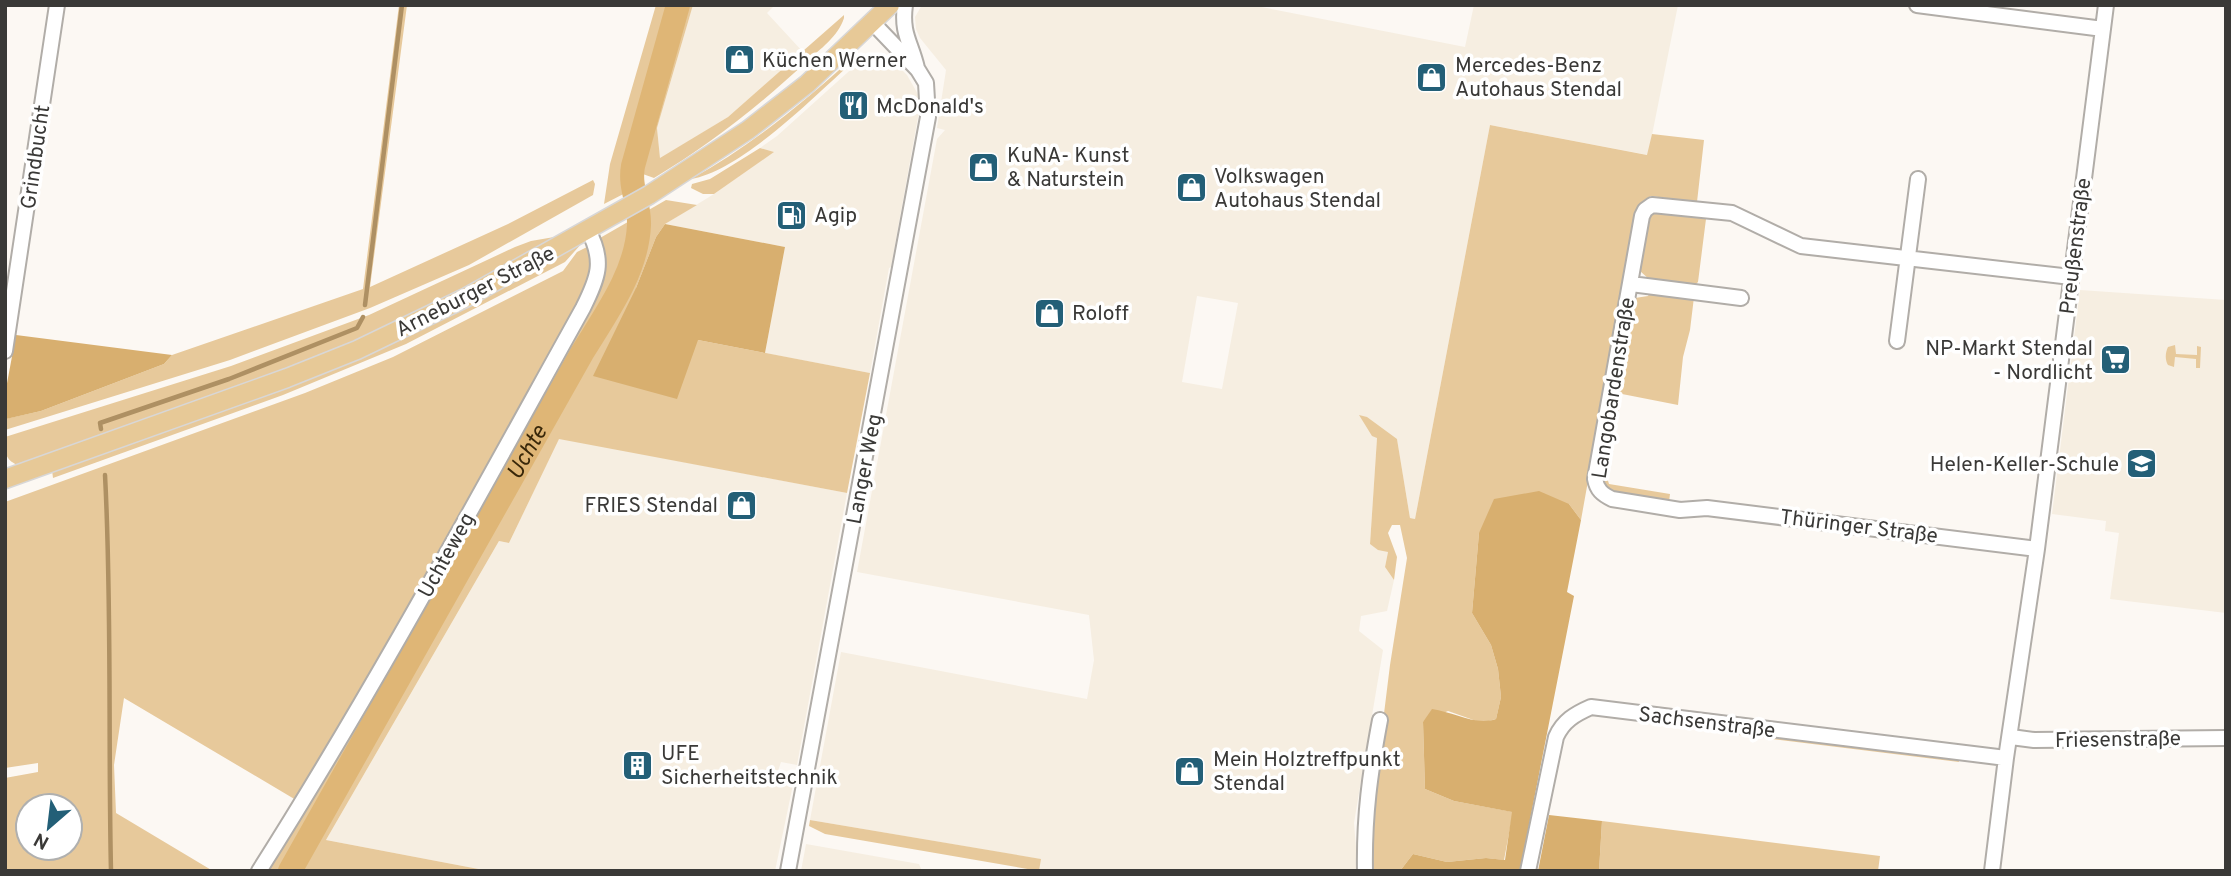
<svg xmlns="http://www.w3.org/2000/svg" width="2231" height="876" viewBox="0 0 2231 876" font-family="Overpass,sans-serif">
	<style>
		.built { fill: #f6eee1; fill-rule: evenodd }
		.green { fill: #e7c99b; fill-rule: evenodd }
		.forest { fill: #d8af6f }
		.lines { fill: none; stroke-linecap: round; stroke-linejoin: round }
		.stream { stroke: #ae9063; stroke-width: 4.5 }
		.river { stroke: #dfb676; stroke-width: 24 }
		.minor-casing { stroke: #b1ada8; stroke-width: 18 }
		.major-casing { stroke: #d8d7d7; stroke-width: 21 }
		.minor { stroke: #fff; stroke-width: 14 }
		.major { stroke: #e7c997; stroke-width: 18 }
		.labels { text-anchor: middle; stroke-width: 7; stroke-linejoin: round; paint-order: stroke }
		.poi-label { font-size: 21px; fill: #3a3937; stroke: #fff; text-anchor: start }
		.street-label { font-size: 21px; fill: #3a3937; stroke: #fff }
		.water-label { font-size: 23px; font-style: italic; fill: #382709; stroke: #fff }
	</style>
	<rect width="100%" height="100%" fill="#fcf8f3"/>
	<!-- built -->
	<path class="built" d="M693 5H775L767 13 803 52 728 117 660 159 657 128Z
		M922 5H1251L1465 47 1474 5H1678L1648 155 1490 125 1415 519 1410 518 1397 439 1377 438 1370 544 1388 552 1385 567 1394 580 1387 611 1361 616 1359 631 1383 650 1354 823 1358 871H1039L1040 859 810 820 841 652 1087 699 1094 660 1089 615 857 572 937 139 945 130 937 128 946 70 920 38 916 29 915 17ZM1197 296 1238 303 1222 389 1182 382Z
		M879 53 889 57 907 75 919 96 920 106 891 267 889 268 870 373 765 353 785 247 665 224 714 194 773 152 760 148 777 136 857 64Z
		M2080 290 2226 300V613L2110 599 2119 533 2105 531 2106 521 2052 514Z
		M559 438 847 493 797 765 781 762 778 771 795 775 775 871H489L326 840 499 541 509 543Z
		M806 844 919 864 922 871H801Z"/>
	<!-- green -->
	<path class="green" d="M399 5H407L370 287 508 224 593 180 595 184 593 195 469 265 370 308 230 360 5 430V419L41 411 164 364 172 355 363 289Z
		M656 5H693L657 128 660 158 728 117 844 15V18C838 37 820 49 806 62 759 106 709 145 654 178L640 173 639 186 604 204 610 164Z
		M857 54 859 56C820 91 742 171 691 179 753 145 805 101 857 54Z
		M1490 125 1647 155 1652 134 1704 140 1697 202 1651 196 1643 201 1637 208 1581 520 1569 504 1479 533 1472 613 1491 645 1498 669 1501 697 1496 719 1482 723 1448 711 1423 722 1425 789 1454 801 1513 812 1504 860 1486 858 1447 862 1413 854 1400 871H1370L1369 835 1390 665 1407 558 1400 525H1392L1388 533 1397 557 1394 580 1385 567 1388 552 1378 550 1370 544 1377 438 1372 436 1359 415 1367 417 1397 439 1410 518 1415 519Z
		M760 148 774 152 714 194H703L691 188 692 184 710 179Z
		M666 200 697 205 665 224 656 237 636 288 698 340 870 373 847 493 559 439 509 543 499 541 326 840 489 871H263L588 312 600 238Z
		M1653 212 1703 215 1706 219 1698 282 1695 285 1650 280 1640 271 1649 218Z
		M560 236 486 278 393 325 321 357 20 466C4 460 5 452 5 437L231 366 369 315 515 247 531 241Z
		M583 242 565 262 406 344 283 395 53 478 52 470 439 320Z
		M589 246 595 262 574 311 367 682 296 800 124 698 114 765 116 813 213 871H5V778L38 772V763L5 768V502L305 393 393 357 563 271 577 252ZM28 806H70V848H28Z
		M1650 292 1694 297 1690 330 1683 357 1678 405 1622 394 1615 426H1611L1635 298 1648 296Z
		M2175 345 2176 354 2197 355V346L2201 347 2200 368H2196V359L2175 357 2174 367 2168 365C2165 360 2165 353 2168 347Z
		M1606 451 1610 452 1606 474 1609 484 1670 494 1669 502C1653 499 1606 498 1603 480 1601 471 1605 460 1606 451Z
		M1732 730 1958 758 1959 762 1730 734Z
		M810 820 1041 859 1039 871 825 834 809 826Z
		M1602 821 1880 856 1878 871H1599Z"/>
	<!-- forest -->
	<path class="forest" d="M665 224 785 247 765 353 698 340 677 399 593 376 636 288 656 237Z
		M16 335 172 355 164 364 41 411 6 419 5 394Z
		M1539 491 1569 504 1581 520 1567 592 1574 596 1520 871H1400L1413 854 1447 862 1486 858 1505 860 1512 812 1454 801 1425 789 1423 722 1432 709C1454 712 1475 726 1496 719L1501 697 1498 669 1491 645 1472 613 1479 533 1494 499Z
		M1549 815 1602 821 1599 871H1538Z"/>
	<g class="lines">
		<!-- stream -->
		<path class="stream" d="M365 305 402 5
			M101 429 100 423 229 379 357 328 363 317
			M105 475C112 607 108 739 111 871"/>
		<!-- river -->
		<path class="river" id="s1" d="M290 871 582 353C606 314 637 272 639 225 640 204 629 188 633 166L678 5"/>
		<defs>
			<path id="minor" d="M905 5C901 34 911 42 917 68
				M1917 5 2103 29
				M1631 284 1741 298
				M1897 341 1918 179
				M5 351 57 5
				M2037 549 1707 508 1680 510 1612 499C1602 494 1597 490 1595 479L1642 216 1645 210 1652 205 1732 213 1801 246 2071 277
				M2011 737 2034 740 2226 738
				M259 871C375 688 478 497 583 308 598 278 605 261 588 230
				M788 871 928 117 926 83 918 70 873 23
				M1365 871C1364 816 1370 773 1380 720
				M1528 871 1556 737C1563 721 1575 714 1591 707L2006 758
				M1992 871 2006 758 2037 549 2106 5"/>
			<path id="major" d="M5 479 287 378 357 350 467 297 649 195 748 130 807 84 890 5"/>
		</defs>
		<!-- minor casing -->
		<use href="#minor" class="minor-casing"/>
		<!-- major casing -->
		<use href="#major" class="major-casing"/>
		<!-- minor -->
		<use href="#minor" class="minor"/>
		<!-- major -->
		<use href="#major" class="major"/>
	</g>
	<!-- icons -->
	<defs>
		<symbol id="shop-square" viewBox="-11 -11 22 22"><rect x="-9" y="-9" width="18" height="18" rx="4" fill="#235f77" stroke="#fff"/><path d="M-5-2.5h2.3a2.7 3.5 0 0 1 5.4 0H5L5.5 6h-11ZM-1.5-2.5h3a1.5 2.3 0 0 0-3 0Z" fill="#fff"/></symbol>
		<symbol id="restaurant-square" viewBox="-11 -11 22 22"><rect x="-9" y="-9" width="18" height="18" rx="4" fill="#235f77" stroke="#fff"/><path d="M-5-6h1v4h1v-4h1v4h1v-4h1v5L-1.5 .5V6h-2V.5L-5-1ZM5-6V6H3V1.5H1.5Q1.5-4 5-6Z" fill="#fff"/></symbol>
		<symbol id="fuel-square" viewBox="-11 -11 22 22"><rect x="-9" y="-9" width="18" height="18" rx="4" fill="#235f77" stroke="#fff"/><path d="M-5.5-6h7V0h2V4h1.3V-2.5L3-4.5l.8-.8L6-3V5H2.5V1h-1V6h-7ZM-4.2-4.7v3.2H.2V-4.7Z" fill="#fff"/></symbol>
		<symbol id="supermarket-square" viewBox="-11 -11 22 22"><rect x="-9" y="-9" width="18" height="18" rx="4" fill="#235f77" stroke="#fff"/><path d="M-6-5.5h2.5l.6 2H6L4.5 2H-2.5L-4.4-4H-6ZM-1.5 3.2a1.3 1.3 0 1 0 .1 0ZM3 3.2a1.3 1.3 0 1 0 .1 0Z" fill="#fff"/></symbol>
		<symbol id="school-square" viewBox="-11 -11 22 22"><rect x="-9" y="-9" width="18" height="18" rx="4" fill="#235f77" stroke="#fff"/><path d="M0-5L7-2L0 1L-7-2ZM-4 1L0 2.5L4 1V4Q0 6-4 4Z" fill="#fff"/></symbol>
		<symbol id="building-square" viewBox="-11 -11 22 22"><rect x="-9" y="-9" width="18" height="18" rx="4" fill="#235f77" stroke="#fff"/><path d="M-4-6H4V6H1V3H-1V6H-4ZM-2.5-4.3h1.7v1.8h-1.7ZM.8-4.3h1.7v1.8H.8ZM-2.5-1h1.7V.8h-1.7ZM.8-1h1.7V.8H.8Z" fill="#fff"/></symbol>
	</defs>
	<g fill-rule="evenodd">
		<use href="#shop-square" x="722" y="42" width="35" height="35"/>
		<use href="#shop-square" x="1414" y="60" width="35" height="35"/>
		<use href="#restaurant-square" x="836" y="88" width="35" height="35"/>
		<use href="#shop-square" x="966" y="150" width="35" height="35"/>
		<use href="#shop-square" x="1174" y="170" width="35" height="35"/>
		<use href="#fuel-square" x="774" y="198" width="35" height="35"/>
		<use href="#shop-square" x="1032" y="296" width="35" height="35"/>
		<use href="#supermarket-square" x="2098" y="342" width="35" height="35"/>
		<use href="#school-square" x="2124" y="446" width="35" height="35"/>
		<use href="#shop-square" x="724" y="488" width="35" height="35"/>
		<use href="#building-square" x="620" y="748" width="35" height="35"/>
		<use href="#shop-square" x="1172" y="754" width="35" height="35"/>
	</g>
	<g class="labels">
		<!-- poi labels -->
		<g class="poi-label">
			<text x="762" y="67">Küchen Werner</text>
			<text x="1455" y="72">Mercedes-Benz<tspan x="1455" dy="24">Autohaus Stendal</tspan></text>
			<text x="876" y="113">McDonald's</text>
			<text x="1007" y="162">KuNA- Kunst<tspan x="1007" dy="24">&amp; Naturstein</tspan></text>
			<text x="1214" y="183">Volkswagen<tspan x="1214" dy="24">Autohaus Stendal</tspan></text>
			<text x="814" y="222">Agip</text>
			<text x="1072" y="320">Roloff</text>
			<text x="2093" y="355" text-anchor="end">NP-Markt Stendal<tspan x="2093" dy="24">- Nordlicht</tspan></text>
			<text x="2119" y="471" text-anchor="end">Helen-Keller-Schule</text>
			<text x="718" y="512" text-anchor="end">FRIES Stendal</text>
			<text x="661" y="760">UFE<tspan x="661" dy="24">Sicherheitstechnik</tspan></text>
			<text x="1213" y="766">Mein Holztreffpunkt<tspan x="1213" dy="24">Stendal</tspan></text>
		</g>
		<!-- street labels -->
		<g class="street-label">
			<text transform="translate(35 157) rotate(-82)" y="7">Grindbucht</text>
			<text transform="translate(2075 246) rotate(-83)" y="7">Preußenstraße</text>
			<text transform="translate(475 291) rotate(-27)" y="7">Arneburger Straße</text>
			<text transform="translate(1613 388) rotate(-81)" y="7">Langobardenstraße</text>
			<text transform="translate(864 469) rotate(-79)" y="7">Langer Weg</text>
			<text transform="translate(1859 526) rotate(7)" y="7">Thüringer Straße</text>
			<text transform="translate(446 555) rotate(-61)" y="7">Uchteweg</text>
			<text transform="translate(1707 722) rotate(7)" y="7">Sachsenstraße</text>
			<text transform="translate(2118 739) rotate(-1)" y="7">Friesenstraße</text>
		</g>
		<!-- water labels -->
		<g class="water-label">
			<text dy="8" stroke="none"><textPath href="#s1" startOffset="481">Uchte</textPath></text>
		</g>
	</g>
	<!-- border -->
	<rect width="2231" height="876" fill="none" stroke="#3a3937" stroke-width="14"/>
	<!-- north arrow -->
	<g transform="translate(49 827) rotate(208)"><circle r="33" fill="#ffffff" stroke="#b0b0af" stroke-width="2"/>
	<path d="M0-5L12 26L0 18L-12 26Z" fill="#235f77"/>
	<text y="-10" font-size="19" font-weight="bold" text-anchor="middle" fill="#3a3937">N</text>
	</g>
</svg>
